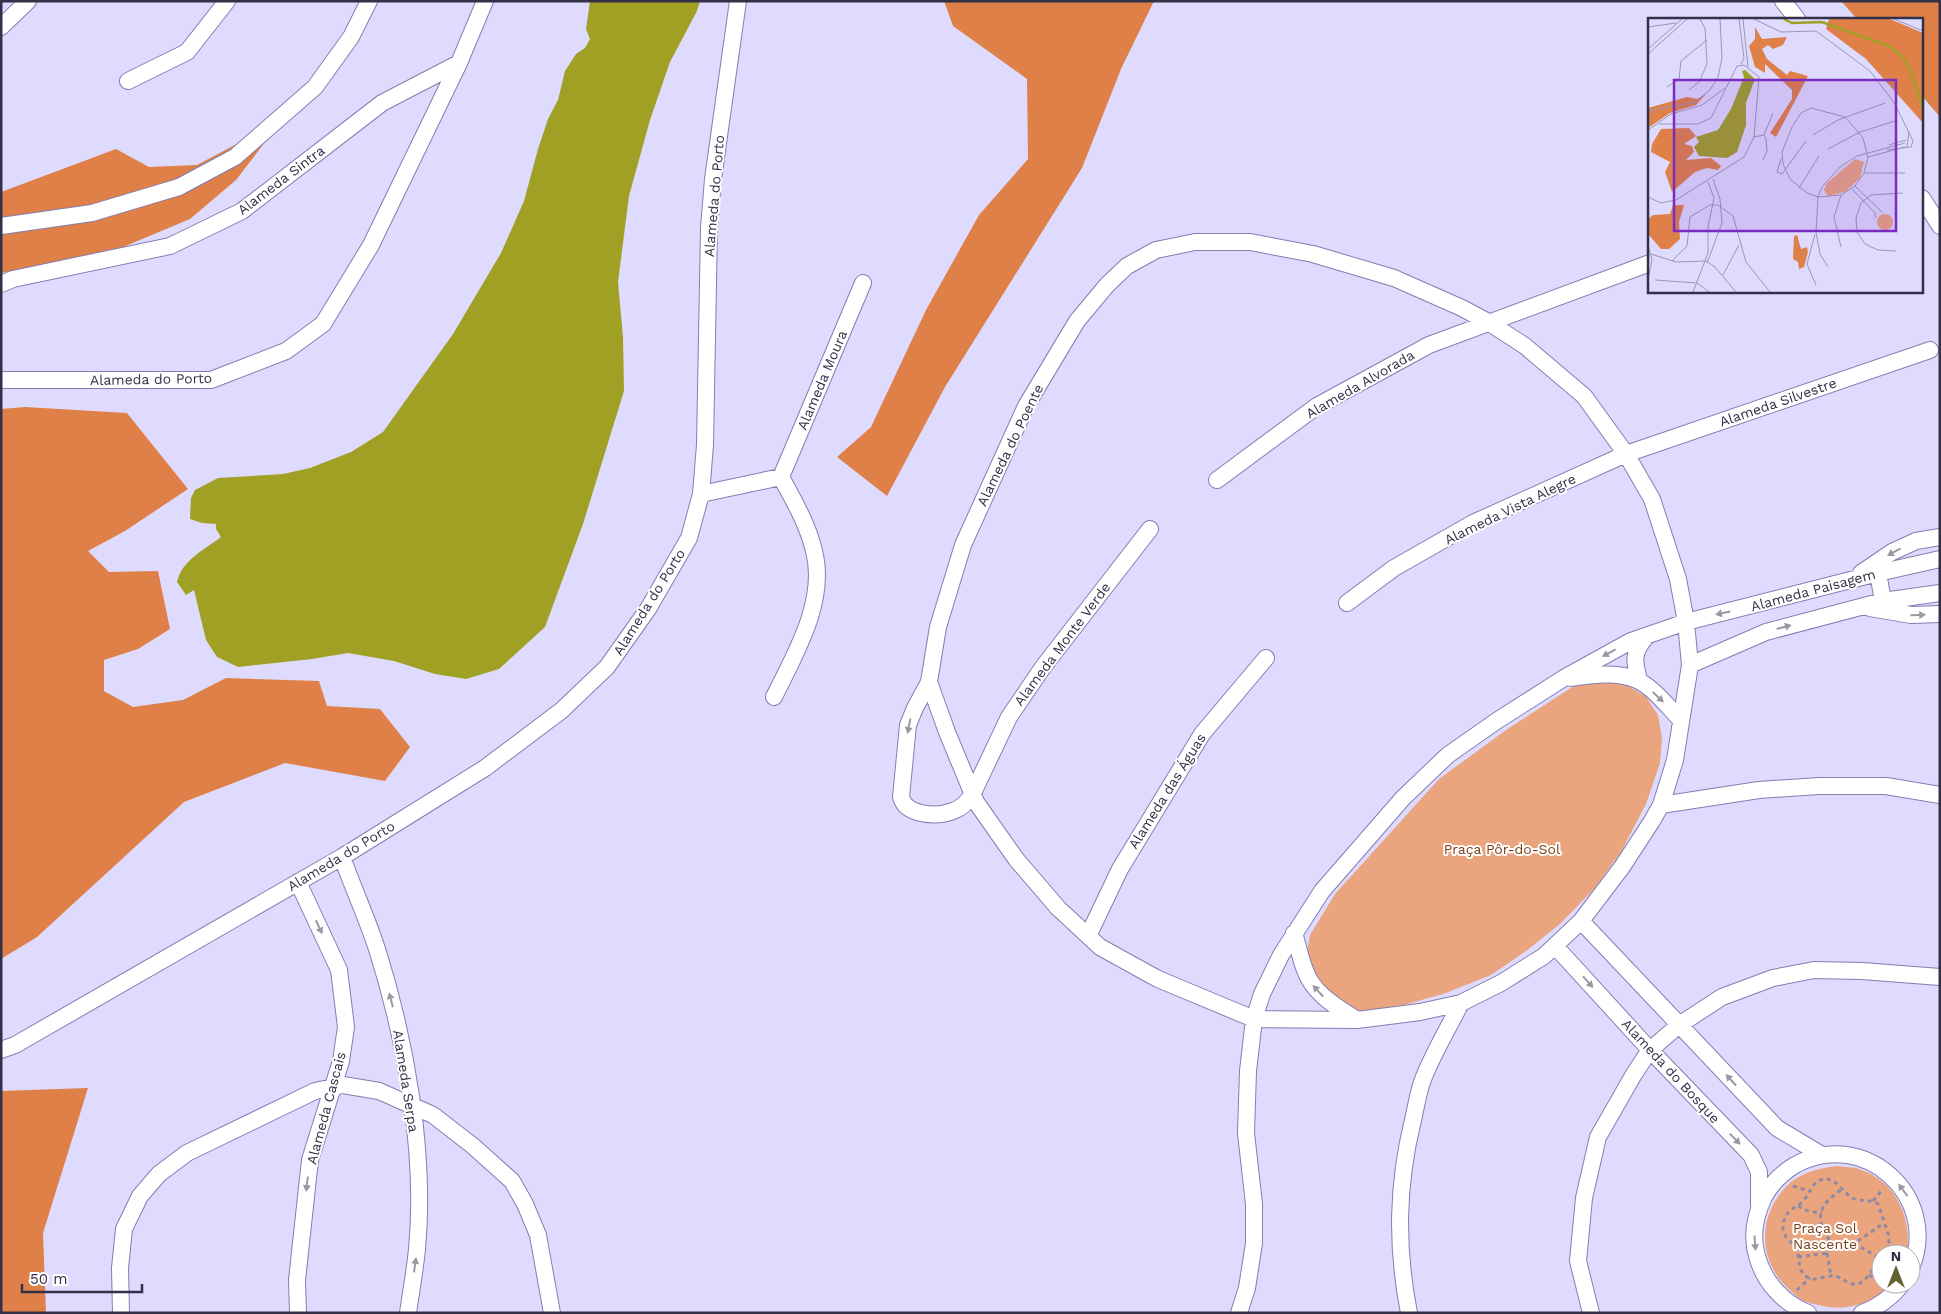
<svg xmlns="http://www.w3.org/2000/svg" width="1941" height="1314" viewBox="0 0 1941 1314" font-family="'Work Sans',sans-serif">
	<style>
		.green { fill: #eaa57f }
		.forest { fill: #df8048 }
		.water { fill: #a0a025 }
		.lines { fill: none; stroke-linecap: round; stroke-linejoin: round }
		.minor-casing { stroke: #847db2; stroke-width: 18 }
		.path { stroke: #8d8aa7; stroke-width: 3; stroke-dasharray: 4 4; stroke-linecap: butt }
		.minor { stroke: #fff; stroke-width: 16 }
		.oneway { fill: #9998a3 }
		.labels { text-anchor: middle; stroke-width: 4; stroke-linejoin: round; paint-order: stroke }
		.street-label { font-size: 14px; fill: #333147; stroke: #fff }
		.park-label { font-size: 14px; fill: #7c3e16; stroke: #fff }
		.inset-river { fill: none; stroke: #a0a025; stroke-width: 2.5 }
		.inset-road { fill: none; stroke: #9a97b5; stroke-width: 1 }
		.view { fill: #7b2cbf; fill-opacity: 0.15; stroke: #7b2cbf; stroke-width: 2.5 }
		.inset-edge { fill: none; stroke: #333147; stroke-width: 2.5 }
	</style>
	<rect width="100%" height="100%" fill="#dedbfe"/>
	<!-- green -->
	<path class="green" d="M1601 681 1627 685 1646 697 1658 715 1662 738 1660 763 1646 804 1621 852 1594 889 1560 924 1526 951 1491 975 1446 993 1404 1005 1366 1011 1345 1010 1327 998 1306 957 1310 935 1335 894 1439 779 1506 730 1577 684Z
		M1837 1166C1843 1167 1850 1167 1856 1168 1896 1180 1912 1216 1907 1254H1881V1284H1892C1871 1303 1847 1313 1819 1305 1814 1304 1809 1303 1804 1301 1800 1299 1796 1295 1792 1292 1765 1270 1757 1234 1774 1203 1780 1193 1787 1184 1797 1178 1810 1170 1823 1168 1837 1166Z"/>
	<!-- forest -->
	<path class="forest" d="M944 1H1154L1121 69 1082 168 945 387 887 496 837 457 871 427 926 310 979 215 1028 159 1027 79 953 26Z
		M1841 1H1940V117L1922 96V19H1857Z
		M282 120 236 180 190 219 116 250 1 273V192L116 149 149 167 197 165Z
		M25 407 127 413 188 489 125 531 88 551 109 572 158 571 170 629 138 649 104 660V691L133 707 183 700 226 678 319 681 327 706 380 709 410 747 385 781 285 763 184 802 37 937 1 959V409Z
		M88 1088 43 1233 46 1313H1V1091Z"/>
	<!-- water -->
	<path class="water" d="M590 1H700L697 11 670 62 650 120 629 196 618 282 623 337 624 391 583 524 545 627 499 669 466 679 435 674 394 661 348 653 312 659 238 667 217 657 206 640 194 590 186 595 177 582C182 560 204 550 221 537L216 529V524L202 523 190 519 191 498 195 490 218 478 283 474 310 468 351 452 383 432 453 334 501 253 524 201 538 149 548 119 558 100 565 71 576 54 585 48 590 39 586 29Z"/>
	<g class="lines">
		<defs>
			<path id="minor" d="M1783 1 1797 19
				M1 27 28 1
				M128 81 187 52 227 1
				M1922 198 1940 226
				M1 226 92 213 179 187 235 157 315 87 351 37 369 1
				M1195 242H1250L1313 254 1394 278 1462 308 1488 322 1525 346 1584 396 1626 454 1652 499 1678 579 1686 622 1690 665 1675 760 1661 805 1652 821 1622 867 1581 921 1544 956 1501 983 1461 1003 1420 1012 1357 1020 1254 1019 1158 979 1100 947 1058 908 1016 859 976 802 947 732 929 682 938 627 963 545 1026 406 1077 321 1107 285 1127 266 1156 250Z
				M1 284 13 279 170 246 242 211 382 103 459 63
				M1 380H211L286 351 323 324 371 245 459 63 485 1
				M781 477 863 283
				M1217 480 1317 406 1429 345 1650 263
				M701 494 781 477C794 501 808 525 814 551 827 601 795 654 774 697
				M1861 573 1892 552 1916 541 1940 537
				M1878 573 1883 601
				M1347 603 1394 568 1473 523 1626 454 1930 350
				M1870 608 1911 615 1940 614
				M1690 665 1766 632 1883 601 1940 593
				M1571 678C1592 675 1617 671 1637 680 1653 687 1669 708 1681 720
				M1639 680C1634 661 1632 652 1647 636
				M929 682 915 708 908 725 901 797C906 816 937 817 953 811 962 808 968 802 973 793L1009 717 1043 667 1150 529
				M1661 805 1759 790 1819 786H1886L1940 795
				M342 857C353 888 367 918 377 949 406 1041 426 1153 417 1249 415 1270 411 1292 408 1313
				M1581 921 1777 1128 1822 1155
				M1294 933C1298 945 1300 958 1305 970 1313 994 1337 1007 1357 1020
				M1088 936 1120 869 1202 734 1266 658
				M1555 946 1650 1050 1751 1155 1759 1172V1205
				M1 1050 15 1045 342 857 485 768 562 710 607 667 648 609 689 538 701 494 705 445 709 228 713 179 738 1
				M121 1313 120 1268 124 1229 140 1196 159 1174 187 1153 315 1091 343 1085 379 1091 433 1115 473 1146 512 1181 525 1204 538 1235 552 1313
				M298 1313 297 1280 310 1160 341 1061 346 1027 339 970 298 882
				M1239 1313 1247 1288 1254 1243V1204L1246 1133 1248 1071 1254 1019 1262 994 1281 955 1322 891 1403 798 1448 755 1498 720 1564 678 1631 641 1686 622 1878 573 1940 559
				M1409 1313C1396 1246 1397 1185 1413 1120 1416 1107 1418 1094 1422 1082 1432 1055 1448 1029 1461 1003
				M1591 1313 1578 1261 1584 1198 1598 1137 1634 1074 1650 1050 1679 1025 1722 997 1773 978 1814 970 1862 971 1940 977
				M1808 1313C1783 1303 1764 1282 1757 1256 1751 1236 1755 1216 1764 1197 1771 1184 1782 1173 1795 1165 1863 1127 1941 1196 1911 1268
				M1862 1313C1879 1307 1891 1298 1902 1284"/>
		</defs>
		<!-- minor casing -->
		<use href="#minor" class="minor-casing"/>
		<!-- path -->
		<path class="path" d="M1793 1186 1809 1191
			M1873 1201 1882 1190
			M1798 1206 1808 1211 1822 1213
			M1854 1243 1879 1258
			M1835 1246C1825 1237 1815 1219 1824 1206 1828 1199 1836 1194 1842 1189
			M1827 1253 1831 1276
			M1881 1256C1874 1265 1865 1290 1849 1283 1843 1280 1838 1275 1831 1276 1824 1276 1817 1281 1809 1278 1796 1272 1801 1258 1796 1248 1793 1243 1786 1239 1784 1233 1782 1229 1783 1222 1785 1218 1788 1209 1798 1207 1804 1200 1811 1192 1812 1181 1824 1179 1836 1178 1843 1192 1852 1198 1861 1202 1870 1199 1878 1204L1889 1236V1246L1882 1254
			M1798 1257 1827 1253 1835 1246 1852 1245 1884 1223
			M1869 1275 1881 1281
			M1797 1290 1810 1278"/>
		<!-- minor -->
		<use href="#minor" class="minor"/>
	</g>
	<!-- one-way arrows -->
	<defs><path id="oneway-solid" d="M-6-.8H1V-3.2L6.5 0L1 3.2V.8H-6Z" transform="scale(1.25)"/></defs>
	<g class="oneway">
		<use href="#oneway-solid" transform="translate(1894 552) rotate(151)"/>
		<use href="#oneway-solid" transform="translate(1723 613) rotate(168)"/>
		<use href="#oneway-solid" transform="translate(1918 615) rotate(-1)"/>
		<use href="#oneway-solid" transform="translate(1784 627) rotate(-15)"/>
		<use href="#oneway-solid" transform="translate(1609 653) rotate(152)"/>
		<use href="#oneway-solid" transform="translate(1658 697) rotate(43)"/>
		<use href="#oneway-solid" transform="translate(909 726) rotate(101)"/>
		<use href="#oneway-solid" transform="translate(319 927) rotate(65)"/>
		<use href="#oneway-solid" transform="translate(1588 982) rotate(48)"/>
		<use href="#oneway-solid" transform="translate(1318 991) rotate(-133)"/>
		<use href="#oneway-solid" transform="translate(391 1000) rotate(-105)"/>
		<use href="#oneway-solid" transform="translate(1731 1080) rotate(-133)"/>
		<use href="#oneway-solid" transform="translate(1735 1139) rotate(46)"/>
		<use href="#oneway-solid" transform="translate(307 1184) rotate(97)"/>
		<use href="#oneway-solid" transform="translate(1903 1190) rotate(-126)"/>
		<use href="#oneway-solid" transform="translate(1755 1243) rotate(86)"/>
		<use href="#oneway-solid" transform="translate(415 1265) rotate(-82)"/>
	</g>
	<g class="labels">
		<!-- street labels -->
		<g class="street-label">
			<text transform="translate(281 180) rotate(-37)" y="5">Alameda Sintra</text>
			<text transform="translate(714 196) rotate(-85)" y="5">Alameda do Porto</text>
			<text transform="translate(151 379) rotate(-1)" y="5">Alameda do Porto</text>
			<text transform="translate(822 380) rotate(-67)" y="5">Alameda Moura</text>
			<text transform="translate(1360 384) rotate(-30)" y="5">Alameda Alvorada</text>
			<text transform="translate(1778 402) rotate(-19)" y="5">Alameda Silvestre</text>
			<text transform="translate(1010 445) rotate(-64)" y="5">Alameda do Poente</text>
			<text transform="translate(1510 509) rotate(-26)" y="5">Alameda Vista Alegre</text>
			<text transform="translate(1813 590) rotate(-15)" y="5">Alameda Paisagem</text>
			<text transform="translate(649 602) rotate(-58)" y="5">Alameda do Porto</text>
			<text transform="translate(1062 644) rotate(-53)" y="5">Alameda Monte Verde</text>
			<text transform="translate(1167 791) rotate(-58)" y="5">Alameda das Águas</text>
			<text transform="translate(341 856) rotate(-31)" y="5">Alameda do Porto</text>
			<text transform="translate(1671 1071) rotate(47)" y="5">Alameda do Bosque</text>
			<text transform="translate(406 1081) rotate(81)" y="5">Alameda Serpa</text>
			<text transform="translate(326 1108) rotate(-75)" y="5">Alameda Cascais</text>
		</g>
		<!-- park labels -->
		<g class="park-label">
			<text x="1502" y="854">Praça Pôr-do-Sol</text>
			<text x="1825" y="1233">Praça Sol<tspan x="1825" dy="16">Nascente</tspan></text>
		</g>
	</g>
	<!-- overview -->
	<g transform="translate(1648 18)">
		<rect width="275" height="275" fill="#dedbfe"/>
		<path d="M207 141 216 144 212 160 197 174 180 178 176 172 179 165ZM229 204a8 8 0 1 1 16 0a8 8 0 1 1-16 0Z" fill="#eaa57f"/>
		<path d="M181 1H242L275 15V105L218 41 178 11ZM107 9 114 21 139 19 135 27 125 31 120 27 114 31 119 41 139 57 142 53 160 58 128 119 122 115 144 81V72L117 46V55L107 49 101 28 107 21ZM58 76 48 87 22 95 0 110V90L39 79 49 81ZM41 110 48 118 36 126 44 128 46 134 38 142 63 140 73 148 70 152 59 150 47 154 24 174 17 154 22 144 3 134 4 126 13 111ZM25 187H36L31 204 32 221 21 231H13L1 217 0 201 5 197 22 196ZM149 217 153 231 159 229 160 234 156 249 151 251 150 244 145 241 146 218Z" fill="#df8048"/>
		<path d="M97 52 107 61 98 85V107L89 134 79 140 51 138 46 129 51 124 48 119 70 112 83 91 96 59 94 53Z" fill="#a0a025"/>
		<path class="inset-river" d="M136 1 144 5 174 4 241 28 254 38 261 49 275 90"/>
		<path class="inset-road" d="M91 1 96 40 93 46M95 1 100 49M106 1 133 14 168 13 222 53 247 86 265 123 263 129 239 132M246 1 275 13M0 9 28 5M0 31 34 1M0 36 39 1M19 69 31 61 33 43 59 22M41 72 51 64 59 46 57 10 52 1M163 90 197 99 215 120 220 139 216 155 207 168 193 177 170 179 159 175 142 161 135 146 134 134 144 109 153 95ZM0 93 47 84 62 72 70 59 74 40 72 1M0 112 23 96 54 87 77 70M116 117 125 95M165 117 190 102 237 85M106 119 116 117 118 121 119 133 115 142M241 127 258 122M259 129 261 114M180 131 212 114 247 103M220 139 257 129M133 141 129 154 134 156 158 123M216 155H257M207 168 235 195M151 170 171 138M204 171 227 195 228 200M0 179 13 185 28 182 96 139 106 119 111 59 96 47 89 48 63 100 50 106H11M167 216 159 246 168 267M0 228 4 242 0 261M193 229 186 199 193 177M248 233 230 232 217 226 209 214 208 200 213 185 223 177 255 175M3 236 28 244 58 243 67 249 88 274M24 243 39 228 42 199 62 187H70L85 198 98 244 122 274M59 245 74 205 72 181 65 161M180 249 172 236 168 214 170 179 174 169 192 149 209 138 257 125M75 257 91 227M7 262 49 265 61 274M45 274 60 235V209L66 180 60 164"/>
		<path class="view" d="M26 62H248V213H26Z"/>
		<rect width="275" height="275" class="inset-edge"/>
	</g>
	<!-- border -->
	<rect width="1941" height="1314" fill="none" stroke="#333147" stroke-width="5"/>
	<!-- north arrow -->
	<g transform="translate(1896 1269)"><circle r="24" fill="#ffffff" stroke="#adadb5"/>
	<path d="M0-4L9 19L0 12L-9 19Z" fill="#626330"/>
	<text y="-8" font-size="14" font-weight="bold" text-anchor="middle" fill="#333147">N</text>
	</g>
	<!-- scale -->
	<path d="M22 1284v8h120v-8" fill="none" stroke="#333147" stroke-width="2.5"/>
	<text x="30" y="1284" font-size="15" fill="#333147" stroke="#ffffff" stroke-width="4" paint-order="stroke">50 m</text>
</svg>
